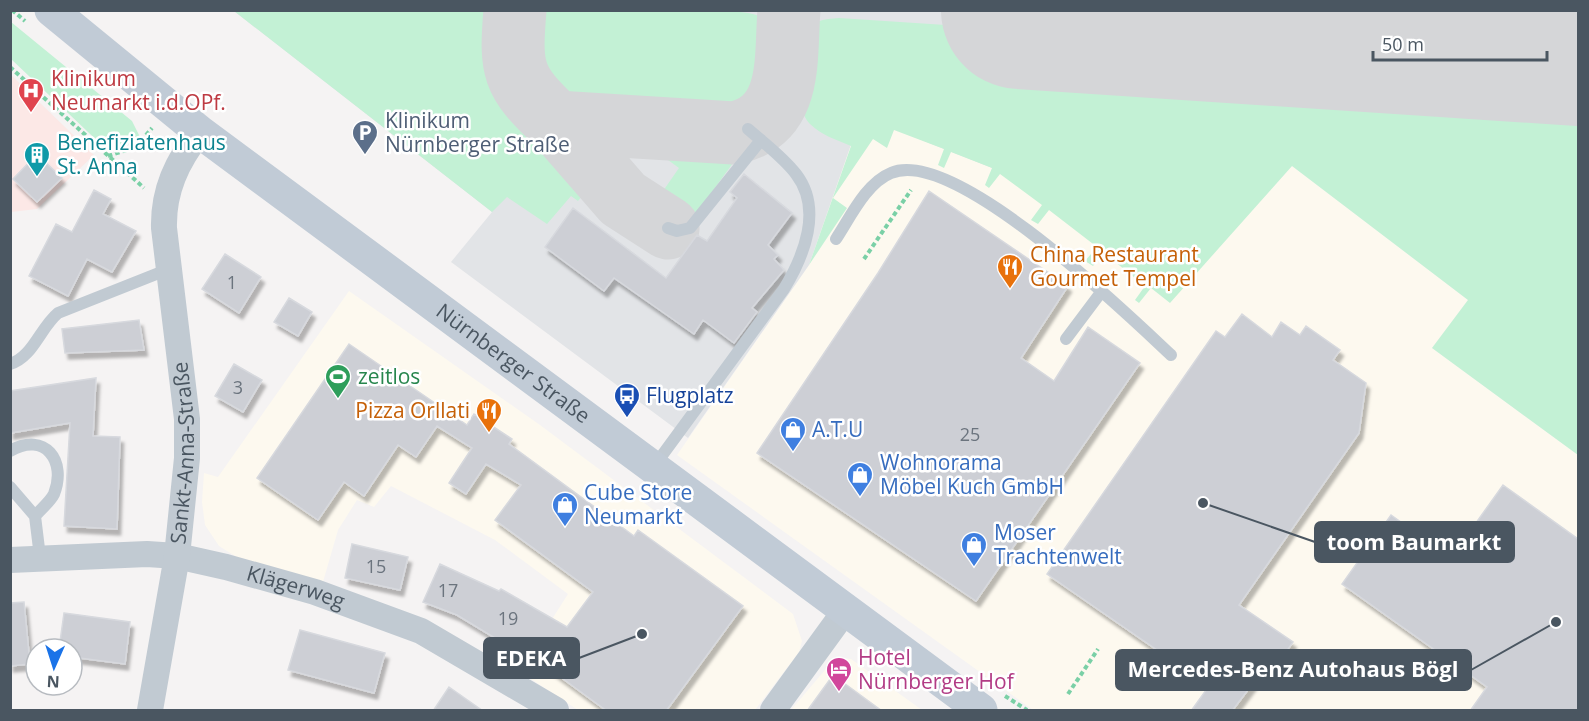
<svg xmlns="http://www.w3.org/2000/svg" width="1589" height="721" viewBox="0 0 1589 721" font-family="'Open Sans',sans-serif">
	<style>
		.commercial { fill: #fdf9ef }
		.medical { fill: #fce8e6 }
		.airport { fill: #e2e4e7 }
		.green { fill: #c3f1d5 }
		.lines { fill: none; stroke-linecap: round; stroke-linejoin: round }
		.taxiway { stroke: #d5d6d8; stroke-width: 63 }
		.runway { stroke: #d5d6d8; stroke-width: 158 }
		.building { fill: #cdcfd5; stroke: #d7d9de; stroke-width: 1.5; filter: url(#shadow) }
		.path { stroke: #7ad0a6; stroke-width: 4; stroke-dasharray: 4.5 3; stroke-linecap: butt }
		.lane { stroke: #c1cad2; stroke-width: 12 }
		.street { stroke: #c1cad2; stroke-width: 26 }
		.secondary { stroke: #c1cbd6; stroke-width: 33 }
		.labels { text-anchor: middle; stroke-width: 5; stroke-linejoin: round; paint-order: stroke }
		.number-label { font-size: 18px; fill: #6b747e }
		.health-label { font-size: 21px; fill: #be3a42; stroke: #fff; text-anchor: start }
		.service-label { font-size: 21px; fill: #4e5e75; stroke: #fff; text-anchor: start }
		.culture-label { font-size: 21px; fill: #0d838f; stroke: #fff; text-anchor: start }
		.food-label { font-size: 21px; fill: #c56008; stroke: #fff; text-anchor: start }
		.street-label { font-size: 21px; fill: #4a5661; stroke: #fff }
		.leisure-label { font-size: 21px; fill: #27864d; stroke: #fff; text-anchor: start }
		.transit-label { font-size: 21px; fill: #164399; stroke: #fff; text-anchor: start }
		.shop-label { font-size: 21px; fill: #366cbe; stroke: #fff; text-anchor: start }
		.hotel-label { font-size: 21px; fill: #b23c85; stroke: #fff; text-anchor: start }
		.leader { fill: none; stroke: #4a5661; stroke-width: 2 }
		.callout-dot { fill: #4a5661; stroke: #fff; stroke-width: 2 }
		.callout { fill: #4a5661; stroke: #4a5661; stroke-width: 2 }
		.callout-label { font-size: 22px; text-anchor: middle; font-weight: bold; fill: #fff }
	</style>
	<defs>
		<filter id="shadow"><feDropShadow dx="3.5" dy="6" stdDeviation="1.5" flood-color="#0004"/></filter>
	</defs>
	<rect width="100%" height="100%" fill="#f5f3f3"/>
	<!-- commercial -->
	<path class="commercial" d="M861 116 1000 171 1173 298 1292 166 1468 300 1432 348 1578 455V710H1033L677 455 809 265Z
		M349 291 540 425 793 614 802 641 799 652 755 710H578L519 671 568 594 495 540 391 486 374 507 357 500 338 530 323 582 240 559 219 546 205 525 202 502 204 473 218 477Z
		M836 657 851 659 922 710H791Z"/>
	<!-- medical -->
	<path class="medical" d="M10 74 94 155 37 209 11 212Z"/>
	<!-- airport -->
	<path class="airport" d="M234 11H1578V158L1000 171 861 116 809 265 688 438 451 262 492 212Z"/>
	<!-- green -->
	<path class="green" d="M720 10C735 12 756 11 768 21 793 42 769 104 743 116 720 127 576 121 554 108 524 90 510 41 525 11Z
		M234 11H507C505 31 501 55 506 75 511 94 578 161 595 180L578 201 571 196 547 224 507 197 492 212Z
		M1308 11H1578V28Z
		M839 18 1578 67V455L1432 348 1468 300 1292 166 1170 303 1151 288 1139 303 1135 300 1145 286 1104 253 1093 266 1085 261 1097 247 1049 210 1038 224 1031 220 1042 205 1000 174 989 188 985 185 992 168 951 152 944 168 938 165 944 149 894 130 887 148 873 139 833 198 847 208 809 265 851 146C837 140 821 135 810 124 794 107 791 55 802 34 809 21 825 19 839 18Z
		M11 22 132 121 140 137 128 145 108 151 11 59Z
		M576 133 746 145 688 225 654 204 679 168 638 138 611 172Z"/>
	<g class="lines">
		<!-- taxiway -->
		<path class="taxiway" d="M515 10C510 70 512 81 556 122L734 133C794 120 785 59 789 10
			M556 122 623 199 668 228"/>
		<!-- runway -->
		<path class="runway" d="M1020 10 1578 47"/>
	</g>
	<!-- building -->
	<path class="building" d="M37 154 62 178 37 202 13 179Z
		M744 174 792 213 768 245 778 255 774 259 784 270 752 308 757 312 734 343 703 320 694 334 614 278 604 291 545 247 573 208 666 278 697 235 707 241 737 198 730 192Z
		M94 190 111 199 103 214 136 231 112 272 87 259 68 296 29 276 56 224 72 232Z
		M929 191 1068 286 1021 358 1054 381 1088 327 1140 363 976 601 757 453 878 273Z
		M225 254 261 277 239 313 202 289Z
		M289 298 312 312 298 336 274 322Z
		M1242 314 1272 337 1281 322 1300 335 1306 326 1340 350 1333 360 1366 383 1359 433 1239 605 1293 642 1273 671 1266 666 1232 711H1191L1209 686 1047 574 1216 331 1225 337Z
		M139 320 144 350 65 353 62 329Z
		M349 344 467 425 474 414 512 439 509 444 634 536 638 530 743 606 666 711H607L518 646 515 650 457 615 423 602 440 564 499 591 501 589 567 627 593 592 495 520 521 485 486 464 466 494 449 483 472 448 437 426 416 457 398 445 364 496 344 482 318 520 257 478Z
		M234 364 262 380 243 412 215 396Z
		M96 378 93 436 120 437 117 529 64 526 70 423 10 433V391Z
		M1503 485 1578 539V711H1470L1487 687 1342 584 1391 515 1451 558Z
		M352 544 408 557 400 590 345 578Z
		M24 602 30 664 10 666V603Z
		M64 613 130 622 125 664 72 657V649H59Z
		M300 630 385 653 374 693 288 670Z
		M833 675 882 711H807Z
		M449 687 483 711H433Z"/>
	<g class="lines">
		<!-- path -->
		<path class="path" d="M12 10 25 21
			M10 67 144 188
			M108 156 136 147 152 128
			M864 259 911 190
			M1068 694 1098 649
			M1005 696 1027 710"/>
		<!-- lane -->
		<path class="lane" d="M668 228 677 231 690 228 761 140
			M836 239C850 218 866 183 891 173 954 146 1125 312 1171 355
			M1066 339 1102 291
			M10 364C33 357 40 328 58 313L169 269
			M10 451C45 431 67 461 54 494 50 502 41 509 35 516
			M655 465 784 289C804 256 823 209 796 174 783 157 765 144 748 129
			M10 487 35 516 40 557"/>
		<!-- street -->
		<g class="street">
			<path id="s1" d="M10 560 147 554 177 556 226 567 315 592 421 631 556 710"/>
			<path id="s2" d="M150 710 177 556 187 458V419L164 228C163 191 177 161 200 132"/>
			<path d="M773 710 845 611"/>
		</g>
		<!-- secondary -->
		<path class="secondary" id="s3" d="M51 10 200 132 981 710"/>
	</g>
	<!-- icons -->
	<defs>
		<symbol id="hospital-pin" viewBox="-11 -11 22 30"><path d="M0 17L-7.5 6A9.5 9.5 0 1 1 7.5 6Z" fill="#e0444e" stroke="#fff"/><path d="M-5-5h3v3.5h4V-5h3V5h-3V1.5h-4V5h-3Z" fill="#fff"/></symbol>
		<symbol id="parking-pin" viewBox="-11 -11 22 30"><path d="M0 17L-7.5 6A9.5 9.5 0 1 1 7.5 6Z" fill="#5c6f8a" stroke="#fff"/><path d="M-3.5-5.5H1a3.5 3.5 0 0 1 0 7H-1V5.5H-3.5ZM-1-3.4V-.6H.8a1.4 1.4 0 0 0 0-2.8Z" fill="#fff"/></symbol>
		<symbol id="building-pin" viewBox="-11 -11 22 30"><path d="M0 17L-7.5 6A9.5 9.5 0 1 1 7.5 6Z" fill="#0f9aa8" stroke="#fff"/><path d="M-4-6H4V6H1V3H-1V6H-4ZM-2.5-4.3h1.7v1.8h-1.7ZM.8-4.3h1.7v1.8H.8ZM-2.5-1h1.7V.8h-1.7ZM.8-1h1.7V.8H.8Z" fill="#fff"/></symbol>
		<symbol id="restaurant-pin" viewBox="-11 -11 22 30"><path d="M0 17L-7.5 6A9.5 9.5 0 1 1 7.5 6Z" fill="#e8710a" stroke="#fff"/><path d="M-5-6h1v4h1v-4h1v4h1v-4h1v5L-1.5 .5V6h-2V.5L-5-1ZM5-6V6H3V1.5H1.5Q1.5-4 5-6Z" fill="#fff"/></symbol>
		<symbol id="stadium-pin" viewBox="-11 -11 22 30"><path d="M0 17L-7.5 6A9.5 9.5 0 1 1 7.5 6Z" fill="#2e9e5b" stroke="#fff"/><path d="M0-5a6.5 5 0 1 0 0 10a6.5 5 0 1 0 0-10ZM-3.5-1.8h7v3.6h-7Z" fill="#fff"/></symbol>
		<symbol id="bus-pin" viewBox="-11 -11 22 30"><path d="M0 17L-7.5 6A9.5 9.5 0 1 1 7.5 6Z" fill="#1a4fb4" stroke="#fff"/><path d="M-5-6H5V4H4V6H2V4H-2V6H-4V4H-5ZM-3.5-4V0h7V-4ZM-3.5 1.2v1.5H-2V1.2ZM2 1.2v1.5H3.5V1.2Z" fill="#fff"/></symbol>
		<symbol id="shop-pin" viewBox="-11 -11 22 30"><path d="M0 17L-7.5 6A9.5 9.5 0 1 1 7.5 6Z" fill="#3f7fe0" stroke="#fff"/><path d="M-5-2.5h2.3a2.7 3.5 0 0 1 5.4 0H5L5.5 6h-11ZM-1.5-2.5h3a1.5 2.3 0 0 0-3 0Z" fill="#fff"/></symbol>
		<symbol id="hotel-pin" viewBox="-11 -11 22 30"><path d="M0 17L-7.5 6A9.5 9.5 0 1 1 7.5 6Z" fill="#d1479c" stroke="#fff"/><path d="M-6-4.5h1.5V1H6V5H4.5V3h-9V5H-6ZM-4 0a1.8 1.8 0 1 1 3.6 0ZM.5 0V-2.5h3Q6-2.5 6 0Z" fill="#fff"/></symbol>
	</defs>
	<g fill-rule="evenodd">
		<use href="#hospital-pin" x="16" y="76" width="30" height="40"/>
		<use href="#parking-pin" x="350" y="118" width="30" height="40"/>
		<use href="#building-pin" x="22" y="140" width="30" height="40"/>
		<use href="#restaurant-pin" x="995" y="252" width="30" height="40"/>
		<use href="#stadium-pin" x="323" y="362" width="30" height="40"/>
		<use href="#bus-pin" x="612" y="381" width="30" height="40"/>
		<use href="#restaurant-pin" x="474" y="396" width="30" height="40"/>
		<use href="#shop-pin" x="778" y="415" width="30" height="40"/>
		<use href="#shop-pin" x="845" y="460" width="30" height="40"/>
		<use href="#shop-pin" x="550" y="490" width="30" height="40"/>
		<use href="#shop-pin" x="959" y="530" width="30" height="40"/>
		<use href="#hotel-pin" x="824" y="655" width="30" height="40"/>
	</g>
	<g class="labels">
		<!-- number labels -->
		<g class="number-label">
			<text x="232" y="289">1</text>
			<text x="238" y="394">3</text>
			<text x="970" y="441">25</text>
			<text x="376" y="573">15</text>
			<text x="448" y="597">17</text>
			<text x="508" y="625">19</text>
		</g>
		<!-- health labels -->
		<g class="health-label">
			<text x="51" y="86">Klinikum<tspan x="51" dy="24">Neumarkt i.d.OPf.</tspan></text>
		</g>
		<!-- service labels -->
		<g class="service-label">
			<text x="385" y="128">Klinikum<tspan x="385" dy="24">Nürnberger Straße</tspan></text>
		</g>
		<!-- culture labels -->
		<g class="culture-label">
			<text x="57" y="150">Benefiziatenhaus<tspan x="57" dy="24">St. Anna</tspan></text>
		</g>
		<!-- food labels -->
		<g class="food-label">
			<text x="1030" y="262">China Restaurant<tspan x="1030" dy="24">Gourmet Tempel</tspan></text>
			<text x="470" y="418" text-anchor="end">Pizza Orllati</text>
		</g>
		<!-- street labels -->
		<g class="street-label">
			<text dy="7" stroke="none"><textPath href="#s3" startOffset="582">Nürnberger Straße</textPath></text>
			<text dy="7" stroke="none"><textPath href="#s2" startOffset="260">Sankt-Anna-Straße</textPath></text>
			<text dy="7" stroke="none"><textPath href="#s1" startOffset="290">Klägerweg</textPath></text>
		</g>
		<!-- leisure labels -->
		<g class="leisure-label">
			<text x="358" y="384">zeitlos</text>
		</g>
		<!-- transit labels -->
		<g class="transit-label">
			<text x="646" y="403">Flugplatz</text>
		</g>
		<!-- shop labels -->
		<g class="shop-label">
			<text x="812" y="437">A.T.U</text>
			<text x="880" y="470">Wohnorama<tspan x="880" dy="24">Möbel Kuch GmbH</tspan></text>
			<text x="584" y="500">Cube Store<tspan x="584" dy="24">Neumarkt</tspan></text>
			<text x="994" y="540">Moser<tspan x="994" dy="24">Trachtenwelt</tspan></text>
		</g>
		<!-- hotel labels -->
		<g class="hotel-label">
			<text x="858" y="665">Hotel<tspan x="858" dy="24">Nürnberger Hof</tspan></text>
		</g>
	</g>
	<!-- callouts -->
	<path class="leader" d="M1203 503L1315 542M642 634L579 658M1556 622L1471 670"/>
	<g class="callout-dot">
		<circle cx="1203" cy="503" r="6"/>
		<circle cx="642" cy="634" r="6"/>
		<circle cx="1556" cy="622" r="6"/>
	</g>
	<g class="callout">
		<rect x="1315" y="522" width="199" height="40" rx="6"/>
		<rect x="484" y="638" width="95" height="40" rx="6"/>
		<rect x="1116" y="650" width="355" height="40" rx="6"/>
	</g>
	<g class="callout-label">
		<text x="1414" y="550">toom Baumarkt</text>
		<text x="531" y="666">EDEKA</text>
		<text x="1293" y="677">Mercedes-Benz Autohaus Bögl</text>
	</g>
	<!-- border -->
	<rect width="1589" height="721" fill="none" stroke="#4a5661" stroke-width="24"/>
	<!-- north arrow -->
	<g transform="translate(54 667) rotate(183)"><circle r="28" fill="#ffffff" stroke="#b7bbc0" stroke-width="1.5"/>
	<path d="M0-4.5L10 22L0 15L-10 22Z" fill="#1a73e8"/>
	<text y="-9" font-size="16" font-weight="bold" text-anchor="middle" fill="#4a5661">N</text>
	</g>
	<!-- scale -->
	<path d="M1373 51v9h174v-9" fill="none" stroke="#4a5661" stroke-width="3"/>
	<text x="1382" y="51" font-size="18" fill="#4a5661" stroke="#ffffff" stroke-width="4.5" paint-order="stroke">50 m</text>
</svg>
